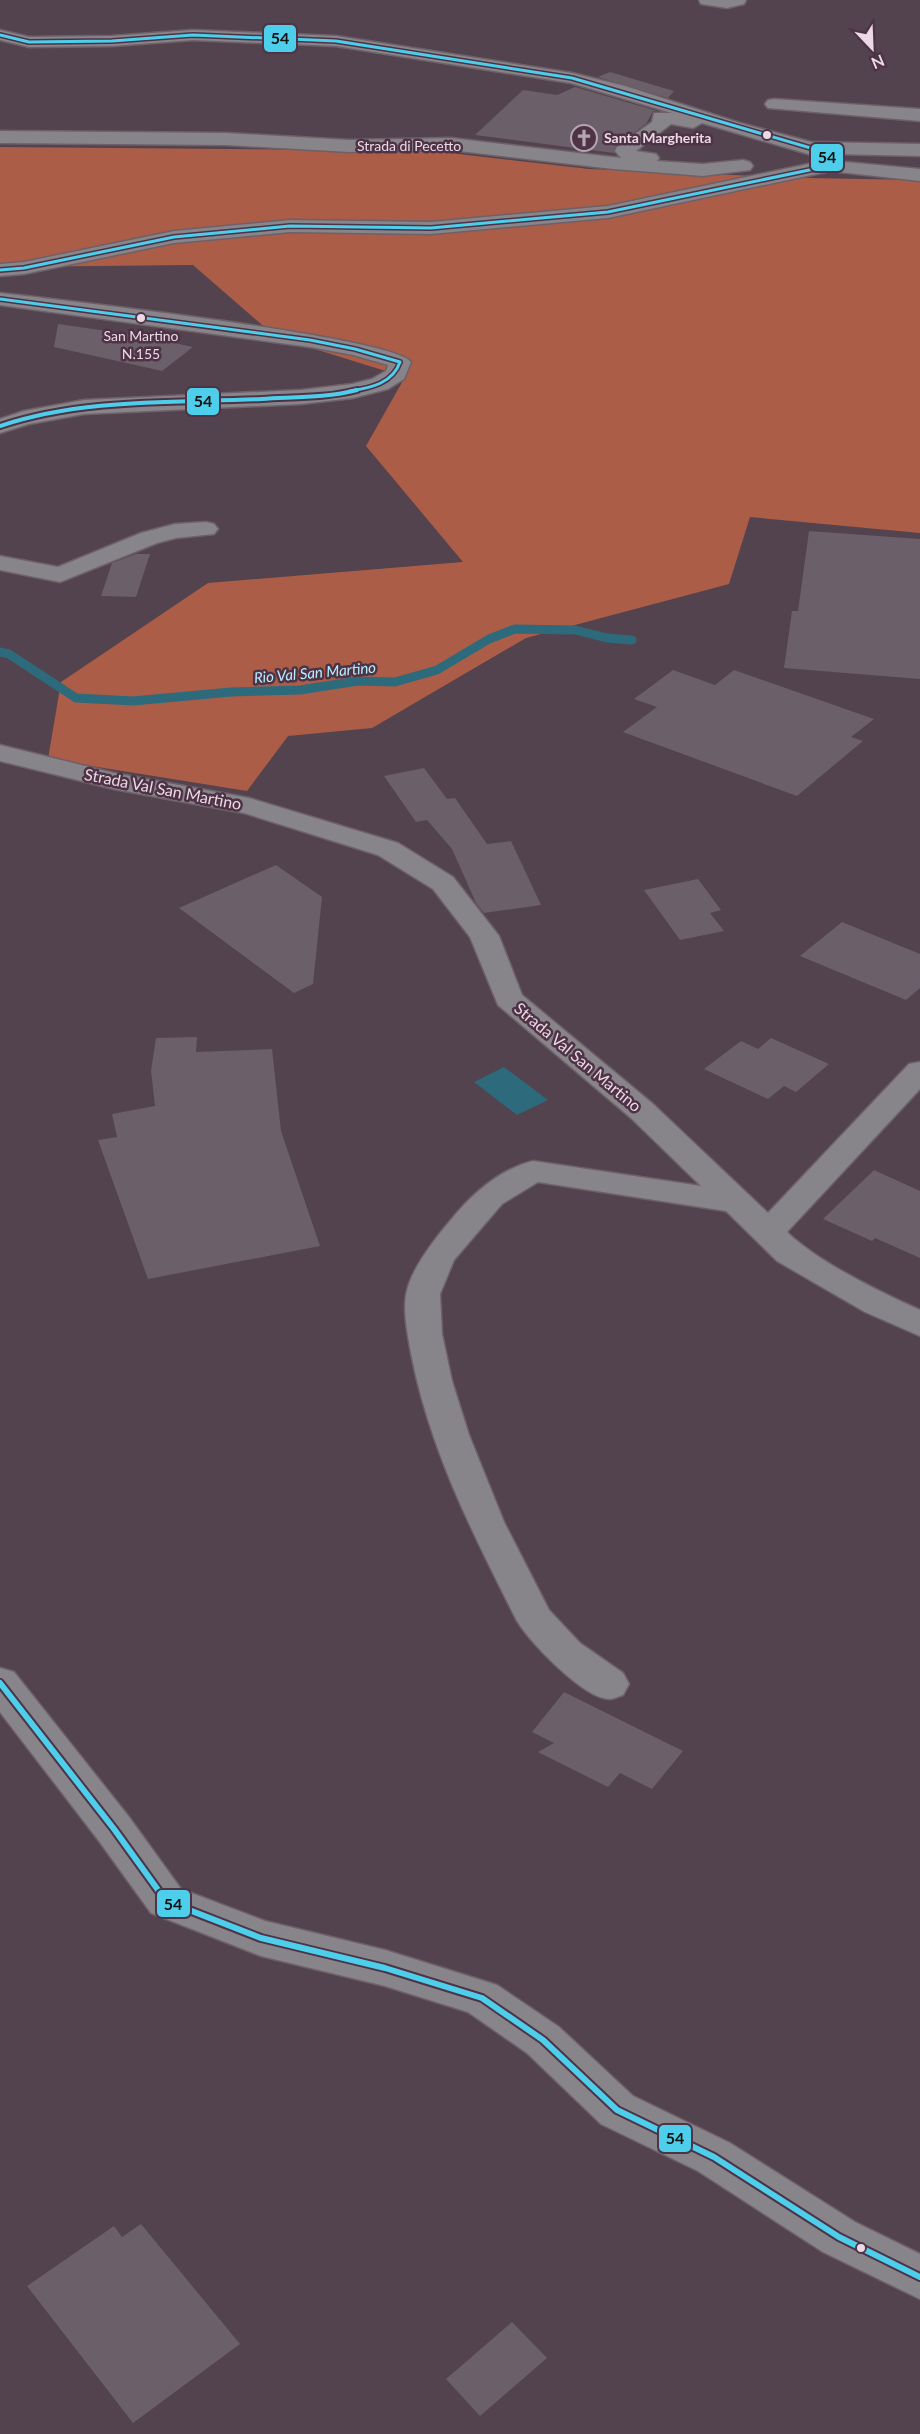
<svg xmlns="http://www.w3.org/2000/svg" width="920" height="2434" viewBox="0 0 920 2434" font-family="Lato,sans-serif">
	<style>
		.forest { fill: #ac5d47 }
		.water { fill: #2d6a7c }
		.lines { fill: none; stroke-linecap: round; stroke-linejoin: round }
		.stream { stroke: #2d6a7c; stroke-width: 9 }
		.building { fill: #6b5f6a }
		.minor-casing { stroke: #6d6068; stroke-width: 3 }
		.minor { fill: #87848a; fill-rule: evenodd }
		.bus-1-far2-casing { stroke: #4e3246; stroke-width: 6 }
		.bus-1-far1-casing { stroke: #4e3246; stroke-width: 8 }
		.bus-1-casing { stroke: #4e3246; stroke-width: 10 }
		.bus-1-far2 { stroke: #4dcfeb; stroke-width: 3 }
		.bus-1-far1 { stroke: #4dcfeb; stroke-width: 4 }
		.bus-1 { stroke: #4dcfeb; stroke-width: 6 }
		.bus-dot { fill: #ebd9e5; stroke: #4e3246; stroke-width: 2 }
		.labels { text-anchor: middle; stroke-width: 5; stroke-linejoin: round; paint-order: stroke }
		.far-poi-label { font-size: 14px; font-weight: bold; fill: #ebd9e5; stroke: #4e3246; text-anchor: start }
		.far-street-label { font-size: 14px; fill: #ebd9e5; stroke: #4e3246 }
		.bus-label { font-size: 14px; fill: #ebd9e5; stroke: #4e3246 }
		.far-water-label { font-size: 15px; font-style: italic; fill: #b6eefe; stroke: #4e3246 }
		.street-label { font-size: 16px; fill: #ebd9e5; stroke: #4e3246 }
		.line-badge { stroke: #4e3246; stroke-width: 2 }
		.pale-badge-label { font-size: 16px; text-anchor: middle; font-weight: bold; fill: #111 }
	</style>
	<rect width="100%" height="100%" fill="#53434e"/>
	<!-- forest -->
	<path class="forest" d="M0 147 433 151 589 169 806 178 920 180V533L750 517 729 584 526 638 372 728 288 736 247 791 48 759 61 682 208 583 463 562 366 446 405 377 276 337 193 265 0 267Z"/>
	<!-- water -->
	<path class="water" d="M504 1067 548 1100 517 1115 474 1082Z"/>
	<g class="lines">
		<!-- stream -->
		<path class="stream" d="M0 652 9 654 76 698 133 701 231 692 300 690 358 681 395 682 437 670 489 639 515 629 575 630 607 638 632 640"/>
	</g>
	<!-- building -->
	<path class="building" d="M610 72 674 91 668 98 598 77Z
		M575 87 657 111H653L646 124 616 145 614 153 475 135 523 90 557 95Z
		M58 324 142 336 193 347 162 371 54 347Z
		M809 531 920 539V679L784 668 792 611H798Z
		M136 554H150L136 597 101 596 112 563Z
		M673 670 715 685 734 670 874 719 851 737 863 741 797 796 623 732 657 707 634 699Z
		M424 768 447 799 455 798 487 844 511 841 541 905 484 913 476 903 452 849 427 820 416 822 384 776Z
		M276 865 322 897 313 984 294 993 179 908Z
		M698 879 721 910 710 913 724 931 680 940 644 890Z
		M842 922 920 954V988L906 1000 800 956Z
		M197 1037 196 1052 272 1049 281 1131 320 1246 148 1279 98 1140 117 1137 112 1114 155 1106 151 1071 156 1038Z
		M771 1038 829 1064 796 1092 784 1086 768 1099 704 1069 741 1041 758 1049Z
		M874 1170 920 1191V1258L875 1238 872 1241 823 1219Z
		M564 1692 683 1751 652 1789 620 1773 608 1787 538 1752 554 1743 532 1732Z
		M141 2224 240 2344 133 2423 27 2286 114 2226 122 2237Z
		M512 2322 547 2358 480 2416 446 2379Z"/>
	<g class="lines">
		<defs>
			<path id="minor" d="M699 0H746L744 4 727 8 701 4Z
				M0 30 29 37 112 36 193 30 336 36 572 73 625 86 740 123 811 142 920 144V156L835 154 838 158 833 169 826 172 608 218 431 234 290 232 174 243 24 274 0 276V264L24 262 174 231 290 220 431 222 608 206 813 163 818 160 808 154 702 123 693 128 671 124 636 151 656 154 659 158 657 161 703 164 743 160 750 162 753 166 750 170 703 176 613 169 451 150 349 152 226 145 0 143V131L226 133 349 140 451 138 621 158 615 151 617 147 652 122 654 113H672L571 83 336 46 193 40 112 46 29 47 0 40Z
				M774 99 920 109V121L768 108 765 104 768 100Z
				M846 162 920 169V181L839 172 836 168 839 164Z
				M0 293C52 299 394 337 411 362L404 379 388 389 353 398 301 404 84 414 29 424 0 433V419L24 411 84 400 301 390 352 384 372 379 386 371 388 365 353 355 310 347 0 305Z
				M206 522 214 524 218 529 214 534 176 538 157 543 60 582 0 570V556L58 567 141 533 175 524Z
				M0 745 114 773 249 798 398 843 453 877 499 936 522 995 653 1104 768 1213 909 1064 920 1062V1089L787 1232C818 1262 880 1292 920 1310V1336L865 1312 777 1261 726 1211 538 1182 502 1204 454 1260 440 1294 442 1334 452 1381 469 1435 504 1522 549 1610 580 1643 623 1673 629 1684 623 1695C619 1696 614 1699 610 1699 585 1700 527 1640 516 1619 473 1534 429 1448 411 1353 408 1336 403 1313 406 1295 410 1270 434 1240 450 1221 471 1195 500 1169 533 1161L701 1186 631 1118 498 1005 470 937 433 889 378 855 244 813 114 789 0 761Z
				M0 1668 14 1672 129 1817 181 1889 265 1921 385 1950 497 1985 559 2027 633 2096 730 2143 855 2222 920 2254V2299L823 2252 698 2171 601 2124 527 2053 468 2012 385 1986 261 1956 151 1913 99 1841 0 1712Z"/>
		</defs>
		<!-- minor casing -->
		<use href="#minor" class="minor-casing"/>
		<!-- minor -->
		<use href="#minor" class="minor"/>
		<defs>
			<path id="bus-1-far2" d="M0 35 29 42 112 41 193 35 336 41 572 78 814 149 828 158 826 165 819 168 608 212 431 228 290 226 174 237 24 268 0 270
				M0 299 310 340 355 349 400 362C393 383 371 388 350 391"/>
			<path id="bus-1-far1" d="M0 426C83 398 175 403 262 399 293 397 327 398 357 390"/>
			<path id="bus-1" d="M0 1683 114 1829 166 1901 261 1938 385 1968 482 1998 543 2040 617 2110 714 2157 839 2237 920 2277"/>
		</defs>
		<!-- bus-1-far2 casing -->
		<use href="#bus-1-far2" class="bus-1-far2-casing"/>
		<!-- bus-1-far1 casing -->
		<use href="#bus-1-far1" class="bus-1-far1-casing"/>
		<!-- bus-1 casing -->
		<use href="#bus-1" class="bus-1-casing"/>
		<!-- bus-1-far2 -->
		<use href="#bus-1-far2" class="bus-1-far2"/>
		<!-- bus-1-far1 -->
		<use href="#bus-1-far1" class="bus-1-far1"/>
		<!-- bus-1 -->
		<use href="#bus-1" class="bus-1"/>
	</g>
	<!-- icons -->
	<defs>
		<symbol id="church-ring" viewBox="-11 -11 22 22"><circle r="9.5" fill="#4e3246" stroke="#b6a4b0" stroke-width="1.5"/><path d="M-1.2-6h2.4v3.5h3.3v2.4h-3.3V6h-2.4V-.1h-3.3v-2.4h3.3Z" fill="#b6a4b0"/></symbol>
	</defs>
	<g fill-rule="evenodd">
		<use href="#church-ring" x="569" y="123" width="30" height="30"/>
	</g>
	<!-- markers -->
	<g class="bus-dot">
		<circle cx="767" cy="135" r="5"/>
		<circle cx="141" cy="318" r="5"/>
		<circle cx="861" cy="2248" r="5"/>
	</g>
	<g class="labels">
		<!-- far-poi labels -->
		<g class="far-poi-label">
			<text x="604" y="143">Santa Margherita</text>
		</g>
		<!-- far-street labels -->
		<g class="far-street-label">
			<text x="409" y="151">Strada di Pecetto</text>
		</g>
		<!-- bus labels -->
		<g class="bus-label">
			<text x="141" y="341">San Martino<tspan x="141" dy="18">N.155</tspan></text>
		</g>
		<!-- far-water labels -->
		<g class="far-water-label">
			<text transform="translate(315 673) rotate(-5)" y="5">Rio Val San Martino</text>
		</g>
		<!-- street labels -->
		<g class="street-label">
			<text transform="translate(163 789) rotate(11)" y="6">Strada Val San Martino</text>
			<text transform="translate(578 1057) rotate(40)" y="6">Strada Val San Martino</text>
		</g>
	</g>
	<g class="line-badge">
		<rect x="263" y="24" width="34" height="29" rx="6" fill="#4dcfeb"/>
		<rect x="810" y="143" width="34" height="29" rx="6" fill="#4dcfeb"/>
		<rect x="186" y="387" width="34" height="29" rx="6" fill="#4dcfeb"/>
		<rect x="156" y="1889" width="35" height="29" rx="6" fill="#4dcfeb"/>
		<rect x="658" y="2124" width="34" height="29" rx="6" fill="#4dcfeb"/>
	</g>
	<g class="pale-badge-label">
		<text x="280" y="44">54</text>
		<text x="827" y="163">54</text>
		<text x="203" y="407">54</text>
		<text x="173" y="1910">54</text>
		<text x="675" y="2144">54</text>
	</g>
	<!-- north arrow -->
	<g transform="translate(872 48) rotate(157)" stroke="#4e3246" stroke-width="4.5" paint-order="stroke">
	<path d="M0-4.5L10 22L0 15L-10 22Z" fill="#ebd9e5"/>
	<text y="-9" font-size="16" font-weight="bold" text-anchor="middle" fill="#ebd9e5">N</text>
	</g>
</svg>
